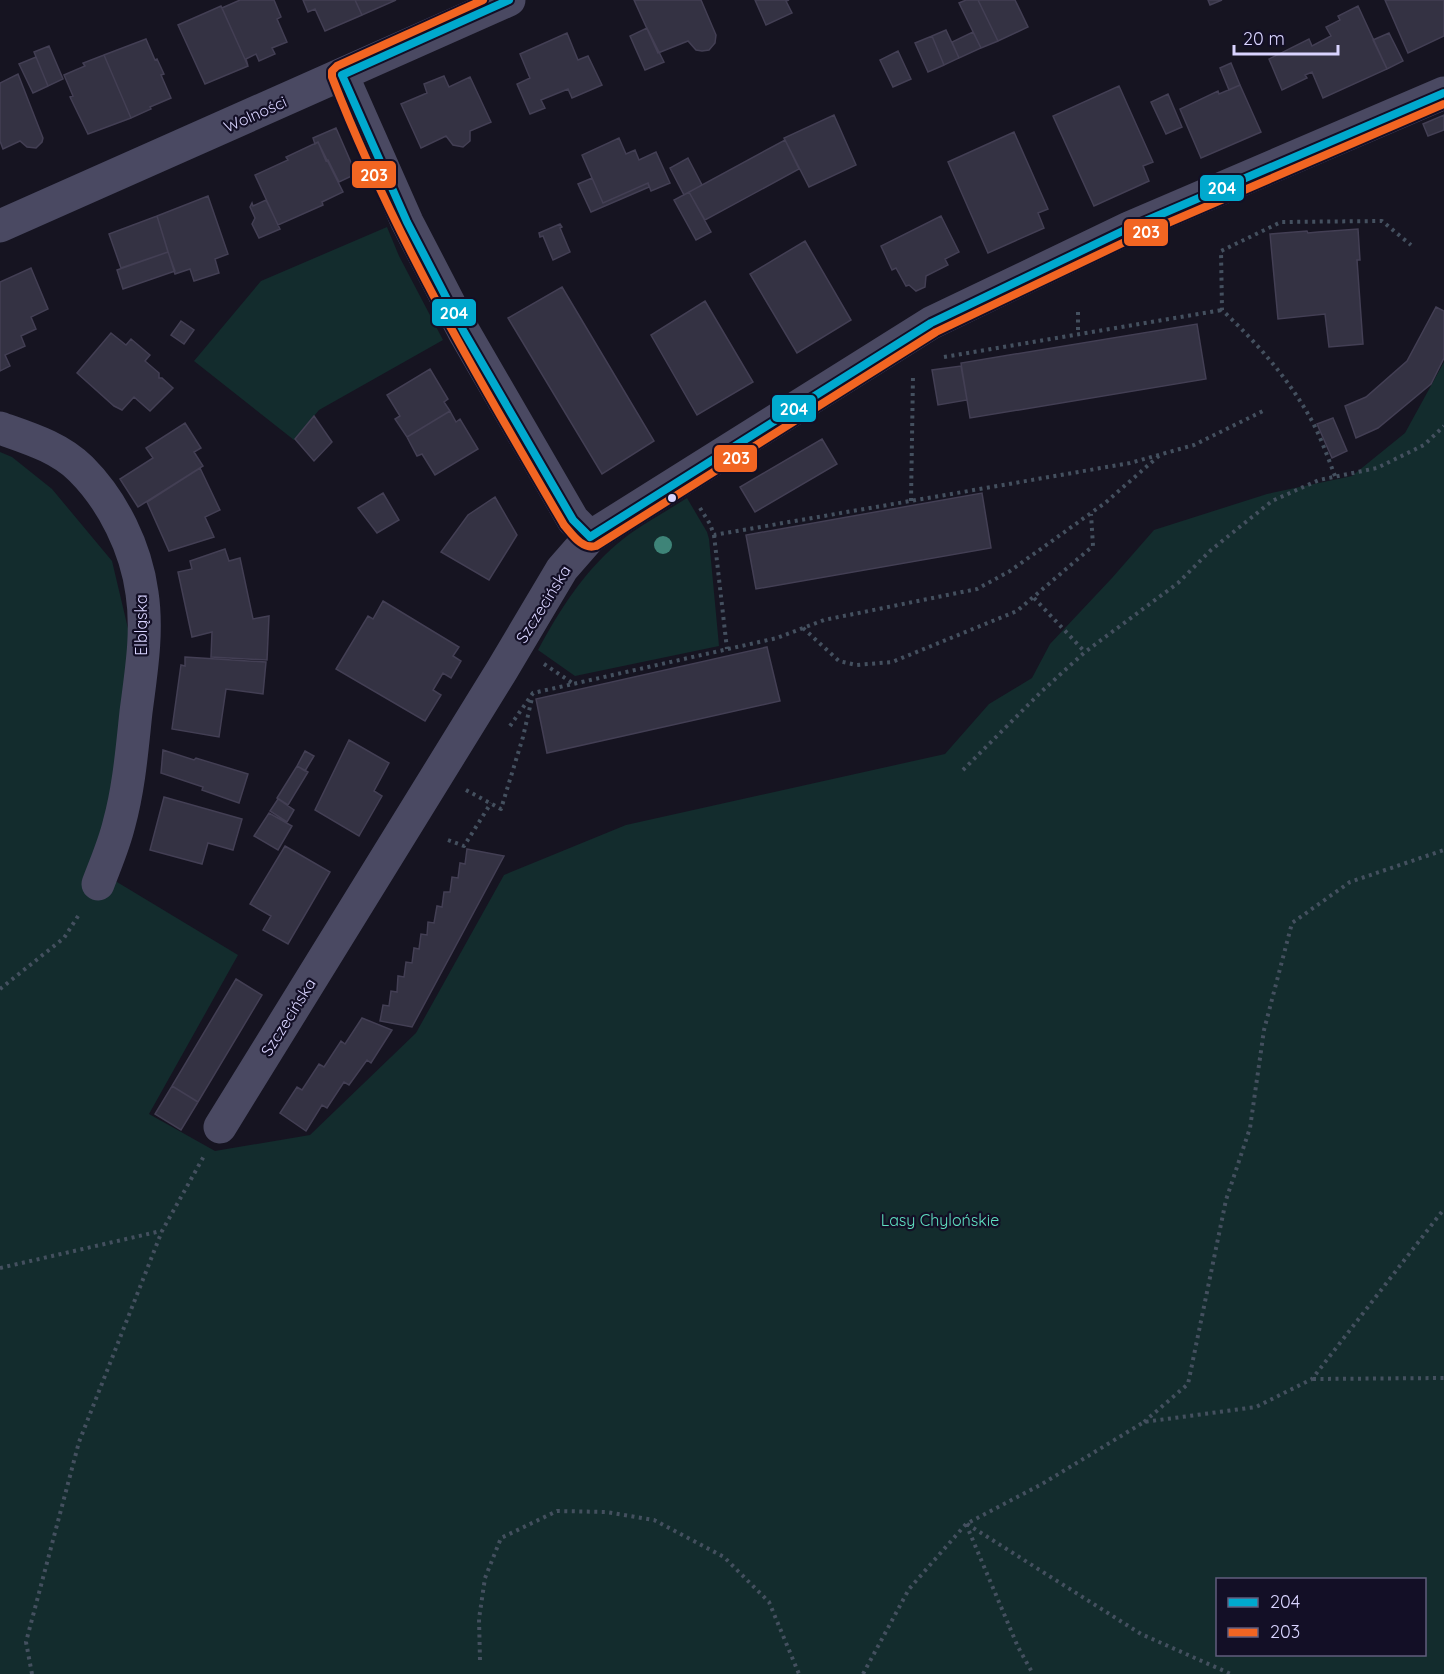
<svg xmlns="http://www.w3.org/2000/svg" width="1444" height="1674" viewBox="0 0 1444 1674" font-family="Quicksand,sans-serif">
	<style>
		.green { fill: #132c2d; fill-rule: evenodd }
		.building { fill: #343243; stroke: #433f54; stroke-width: 1.5 }
		.lines { fill: none; stroke-linecap: round; stroke-linejoin: round }
		.path { stroke: #44505f; stroke-width: 4; stroke-dasharray: 3 4.5; stroke-linecap: butt }
		.minor { stroke: #4a4962; stroke-width: 33 }
		.bus-1-casing { stroke: #130f26; stroke-width: 12 }
		.bus-2-casing { stroke: #130f26; stroke-width: 12 }
		.bus-1 { stroke: #00a9ce; stroke-width: 8 }
		.bus-2 { stroke: #f26522; stroke-width: 8 }
		.tree { fill: #3e8478 }
		.bus-dot { fill: #d9d4ff; stroke: #130f26; stroke-width: 2 }
		.labels { text-anchor: middle; stroke-width: 4.5; stroke-linejoin: round; paint-order: stroke }
		.street-label { font-size: 16px; fill: #d9d4ff; stroke: #130f26 }
		.park-label { font-size: 16px; fill: #5fe0c0; stroke: #130f26 }
		.line-badge { stroke: #130f26; stroke-width: 2 }
		.badge-label { font-size: 16px; text-anchor: middle; font-weight: bold; fill: #fff }
	</style>
	<rect width="100%" height="100%" fill="#161421"/>
	<!-- green -->
	<path class="green" d="M387 227 399 256 443 340 319 410 294 440 194 361 261 281Z
		M1444 362V1674H0V452L12 457 52 489 112 561 130 637 112 879 238 955 149 1114 215 1151 310 1135 416 1033 504 875 626 825 945 754 989 704 1032 678 1050 644 1112 578 1154 530 1267 494 1352 476 1405 433ZM1218 1580H1424V1654H1218Z
		M687 498 707 532 709 539 719 646 575 676 538 650C559 611 583 573 617 544 638 526 664 513 687 498Z"/>
	<!-- building -->
	<path class="building" d="M240 0H274L281 17 277 19 287 42 272 48 275 54 259 61 256 54 246 59 248 66 222 8Z
		M303 0H355L362 15 325 31 315 9 308 12Z
		M355 0H396L362 15Z
		M634 0H701L716 35 715 43 709 50 702 51 696 50 688 41 658 53Z
		M755 0H789L786 1 792 13 766 25Z
		M966 0H978L998 41 981 48 959 3Z
		M978 0H1015L1028 27 998 41Z
		M1208 0H1222L1210 5Z
		M1385 0H1444V36L1408 53Z
		M221 6 248 66 205 84 178 25Z
		M1358 6 1387 69 1323 98 1312 72 1305 75 1307 78 1282 90 1269 59 1309 39 1312 46 1331 36 1326 27 1340 20 1338 16Z
		M647 28 664 62 645 70 630 36Z
		M946 30 959 58 944 65 932 36Z
		M973 32 981 48 959 58 952 42Z
		M567 33 578 60 588 56 602 85 572 98 568 89 541 100 545 108 530 114 517 84 530 78 520 54Z
		M1389 33 1403 61 1387 69 1373 40Z
		M932 36 944 65 928 72 915 43Z
		M146 39 155 60 157 59 164 74 161 75 171 98 150 107 151 109 131 118 104 55Z
		M49 46 63 79 48 86 34 52Z
		M898 51 911 79 893 87 880 60Z
		M104 55 131 118 88 134 70 97 73 96 64 75 85 66 83 63Z
		M36 57 48 86 33 93 19 64Z
		M1231 63 1240 85 1229 90 1220 68Z
		M18 74 43 138 42 142 36 148 27 147 20 141 3 149 0 141V83Z
		M444 76 449 87 470 77 491 122 470 131V141L463 147 453 145 446 136 421 148 401 104 427 93 424 84Z
		M1240 85 1261 132 1201 158 1180 109 1218 91 1219 94Z
		M1119 86 1153 162 1143 166 1149 181 1094 206 1053 116Z
		M1168 94 1182 127 1166 134 1151 102Z
		M834 115 856 165 809 187 784 138Z
		M1444 115V130L1428 136 1423 124Z
		M336 128 356 174 339 182 328 160 326 161 318 142 315 144 313 138Z
		M1014 132 1048 209 1038 213 1044 228 988 253 948 162Z
		M619 138 626 154 635 150 639 160 656 152 670 183 651 191 648 183 603 203 582 155Z
		M785 140 799 169 705 220 689 192Z
		M318 142 343 192 322 202 323 205 278 225 255 175 288 160 286 157Z
		M688 158 702 185 684 195 670 168Z
		M592 178 603 203 648 183 649 187 591 212 578 184Z
		M689 192 711 232 696 240 674 200Z
		M208 196 228 254 215 259 219 273 194 281 190 269 175 274 157 216Z
		M266 200 280 229 259 238 252 224 255 218 250 207 252 203 253 206Z
		M157 216 168 252 121 268 109 234Z
		M941 216 959 252 945 259 948 265 926 276 925 287 916 291 909 285 906 286 896 268 892 270 881 246Z
		M560 224 562 227 560 228 570 252 553 260 543 236 540 237 539 233Z
		M1358 229 1360 260H1357L1363 344 1329 347 1325 314 1278 319 1270 234 1307 231 1308 233 1318 232Z
		M805 241 851 320 797 353 750 274Z
		M168 252 175 271 123 289 117 270Z
		M31 268 48 309 31 317 36 329 21 336 25 346 5 355 10 366 0 371V282Z
		M562 287 654 441 602 474 508 318Z
		M705 301 753 382 697 415 651 335Z
		M1436 307 1444 311V358L1431 384 1378 428 1356 438 1345 406 1366 397 1407 361Z
		M181 321 194 330 184 344 171 335Z
		M1197 324 1206 379 970 418 961 363Z
		M111 333 126 345 131 339 150 355 145 361 159 373V378H162L173 388 150 411 134 397 122 410 114 406 77 373Z
		M961 366 967 400 938 405 932 370Z
		M430 369 448 399 444 402 450 411 407 437 395 419 400 416 387 395Z
		M450 411 456 422 460 419 478 449 435 475 422 454 417 456 407 437Z
		M314 416 332 442 314 461 295 439Z
		M1333 418 1347 451 1332 458 1317 424Z
		M185 423 201 448 194 452 203 466 138 507 120 479 153 458 146 448Z
		M822 439 837 464 755 512 740 487Z
		M200 468 220 510 205 517 214 537 169 551 147 502Z
		M383 493 399 520 377 533 358 508Z
		M982 493 991 548 756 589 746 535Z
		M495 497 517 535 489 580 441 552 468 515Z
		M225 549 229 561 240 558 253 619 269 616 267 660 211 657 212 632 192 637 178 572 192 569 190 561Z
		M383 601 459 647 453 656 461 661 451 678 443 673 433 690 441 695 425 721 336 669 368 616 373 619Z
		M767 647 780 701 547 753 536 699Z
		M185 657 266 662 263 694 226 689 219 737 172 729 181 665 185 666Z
		M349 740 389 763 374 791 382 796 359 836 315 810Z
		M163 750 194 760 196 758 248 774 239 803 202 790 203 787 161 773Z
		M305 751 314 756 305 771 297 766Z
		M297 766 308 772 288 805 277 798Z
		M164 797 242 819 233 850 208 843 202 864 150 850Z
		M278 799 294 810 287 822 270 811Z
		M269 813 292 826 278 850 254 836Z
		M285 846 330 872 288 944 263 930 271 916 250 904Z
		M467 849 504 856 412 1027 380 1021 383 1005 389 1006 391 991 397 992 398 976 404 977 406 962 412 963 414 948 419 949 421 934 427 935 428 922 434 923 437 906 442 907 444 892H450L452 877 458 878 460 863 465 864Z
		M236 979 262 995 198 1102 172 1086Z
		M362 1018 392 1030 371 1063 367 1060 349 1085 344 1082 327 1108 322 1105 306 1131 280 1113 297 1087 302 1090 319 1064 324 1067 341 1041 345 1044Z
		M172 1086 198 1102 181 1130 155 1114Z"/>
	<g class="lines">
		<!-- path -->
		<path class="path" d="M1078 312V334
			M944 357 1222 310
			M1335 476C1328 458 1321 438 1312 421 1289 379 1257 343 1222 310L1221 251 1281 222 1382 221 1411 245
			M911 501 913 375
			M700 508 710 524 714 535 1130 463 1194 445 1263 411
			M714 535 727 649
			M1034 598 1085 652
			M803 628 839 661 856 665 892 662 1017 611 1093 546 1091 514
			M544 664 574 684
			M510 726 533 693 777 638 824 620 977 589 1010 571 1105 503 1161 454
			M963 770 1042 691 1085 652 1178 583 1211 550 1272 501 1319 480 1377 468 1424 445 1444 426
			M466 790 501 809 523 737 532 698
			M448 840 464 846 491 803
			M0 989 64 938 80 913
			M0 1268 161 1231
			M1313 1379 1444 1378
			M1144 1422 1188 1384 1226 1200 1250 1128 1264 1030 1292 923 1350 882 1444 850
			M966 1524 1018 1647 1033 1674
			M967 1524 1141 1634 1231 1674
			M480 1660 479 1619 485 1578 501 1538 557 1511 606 1512 654 1520 724 1557 769 1602 799 1674
			M32 1674 26 1642 79 1442 162 1231 204 1156
			M863 1674 909 1589 966 1524 1042 1484 1144 1422 1256 1407 1312 1379 1444 1209"/>
		<!-- minor -->
		<path class="minor" d="M342 75 407 222 464 332 573 520 590 537
			M0 226 509 0
			M0 428C28 438 59 447 81 469 113 501 136 548 142 593 148 632 141 673 136 712 132 749 129 788 119 824 114 845 105 865 98 884
			M220 1127 502 670 562 569 590 537 931 323 1129 228 1444 93"/>
		<defs>
			<path id="bus-1" d="M342 75 407 222 464 332 573 520 590 537
				M342 75 509 0
				M590 537 931 323 1129 228 1444 93"/>
			<path id="bus-2" d="M483 0 337 66 332 71V77C393 235 479 380 564 525 572 534 582 550 596 546L936 332 1133 238 1444 104"/>
		</defs>
		<!-- bus-1 casing -->
		<use href="#bus-1" class="bus-1-casing"/>
		<!-- bus-2 casing -->
		<use href="#bus-2" class="bus-2-casing"/>
		<!-- bus-1 -->
		<use href="#bus-1" class="bus-1"/>
		<!-- bus-2 -->
		<use href="#bus-2" class="bus-2"/>
	</g>
	<!-- trees -->
	<circle class="tree" cx="663" cy="545" r="9"/>
	<!-- markers -->
	<circle class="bus-dot" cx="672" cy="498" r="5"/>
	<g class="labels">
		<!-- street labels -->
		<g class="street-label">
			<text transform="translate(255 114) rotate(-24)" y="6">Wolności</text>
			<text transform="translate(543 604) rotate(-58)" y="6">Szczecińska</text>
			<text transform="translate(141 625) rotate(-90)" y="6">Elbląska</text>
			<text transform="translate(288 1017) rotate(-58)" y="6">Szczecińska</text>
		</g>
		<!-- park labels -->
		<g class="park-label">
			<text x="940" y="1226">Lasy Chylońskie</text>
		</g>
	</g>
	<g class="line-badge">
		<rect x="351" y="160" width="46" height="29" rx="6" fill="#f26522"/>
		<rect x="1199" y="174" width="46" height="28" rx="6" fill="#00a9ce"/>
		<rect x="1123" y="218" width="46" height="29" rx="6" fill="#f26522"/>
		<rect x="431" y="298" width="46" height="29" rx="6" fill="#00a9ce"/>
		<rect x="771" y="394" width="46" height="29" rx="6" fill="#00a9ce"/>
		<rect x="713" y="444" width="45" height="29" rx="6" fill="#f26522"/>
	</g>
	<g class="badge-label">
		<text x="374" y="181">203</text>
		<text x="1222" y="194">204</text>
		<text x="1146" y="238">203</text>
		<text x="454" y="319">204</text>
		<text x="794" y="415">204</text>
		<text x="736" y="464">203</text>
	</g>
	<!-- legend -->
	<rect x="1216" y="1578" width="210" height="78" fill="#130f26" stroke="#625e7d" stroke-width="1.5"/>
	<rect x="1228" y="1598" width="30" height="9" fill="#00a9ce" stroke="#625e7d" stroke-width="1.5"/>
	<text x="1270" y="1608" font-size="18" fill="#d9d4ff">204</text>
	<rect x="1228" y="1628" width="30" height="9" fill="#f26522" stroke="#625e7d" stroke-width="1.5"/>
	<text x="1270" y="1638" font-size="18" fill="#d9d4ff">203</text>
	<!-- scale -->
	<path d="M1234 45v9h104v-9" fill="none" stroke="#d9d4ff" stroke-width="3"/>
	<text x="1243" y="45" font-size="18" fill="#d9d4ff" stroke="#130f26" stroke-width="4.5" paint-order="stroke">20 m</text>
</svg>
